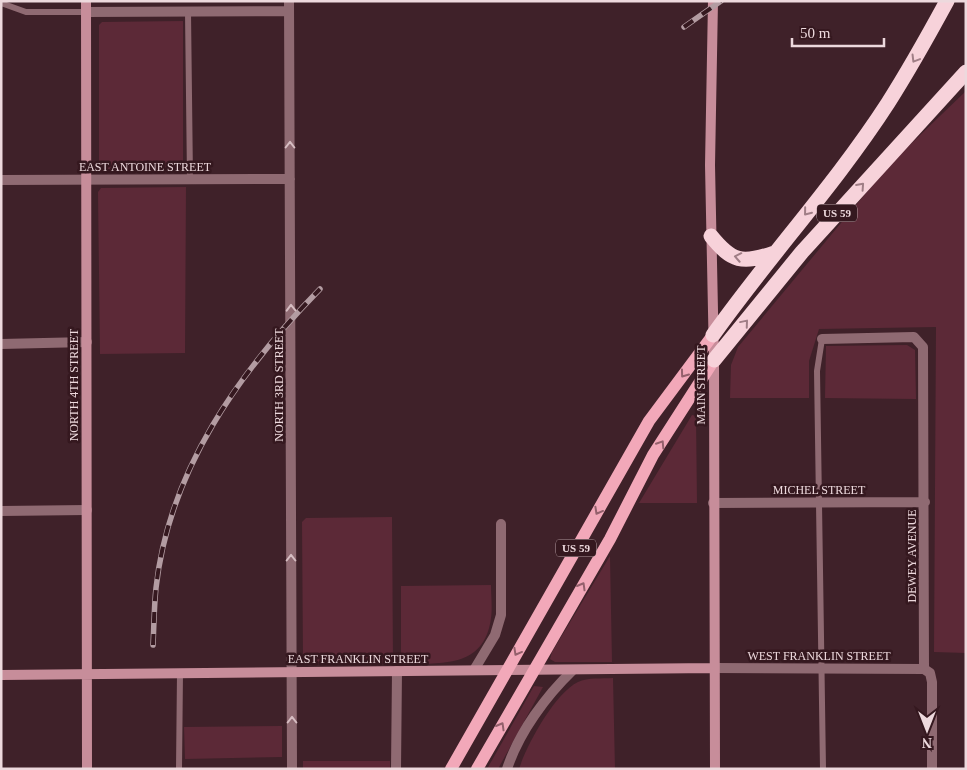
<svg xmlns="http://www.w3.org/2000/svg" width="967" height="770" viewBox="0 0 967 770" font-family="Georgia,serif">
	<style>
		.green { fill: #5c2937 }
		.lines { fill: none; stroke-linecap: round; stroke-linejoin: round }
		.lane { stroke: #8f6a72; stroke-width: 6 }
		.street { stroke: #8f6a72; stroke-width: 10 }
		.secondary { stroke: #c78d9a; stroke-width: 10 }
		.primary { stroke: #f2a8b9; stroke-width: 12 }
		.highway { stroke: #f7d2da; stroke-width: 15 }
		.rail-casing { stroke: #b39ca2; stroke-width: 5.5 }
		.rail { stroke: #35181f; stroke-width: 4; stroke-dasharray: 11; stroke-linecap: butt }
		.oneway { stroke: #a07e86 }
		.oneway2 { stroke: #d6bdc2 }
		.oneway3 { stroke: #94606c }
		.labels { text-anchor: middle; stroke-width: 5; stroke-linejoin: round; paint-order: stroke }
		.shield { fill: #35181f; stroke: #b69fa4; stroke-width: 1 }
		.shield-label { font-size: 11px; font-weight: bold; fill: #edd9dd }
		.street-label { font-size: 12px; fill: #edd9dd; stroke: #35181f }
	</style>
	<rect width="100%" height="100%" fill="#3f2129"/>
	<!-- green -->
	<path class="green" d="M183 21V170L106 171 99 164V25L102 22Z
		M966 91V653L934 652 936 327 819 329 809 361V398H730L731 365 738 347 890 164Z
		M186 187 185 353 100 354 98 192 101 188Z
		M907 345 915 350 916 399 825 398 826 346Z
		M692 415 696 416 697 503H639Z
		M392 517 393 663 306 664 303 661 302 522 306 518Z
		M610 556 612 662H555L550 659 552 652Z
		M491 585C491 597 493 611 490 624 481 669 437 663 401 664V586Z
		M613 678 615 769H519C527 744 555 693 578 682 588 677 602 679 613 678Z
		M534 686 543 687 498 769H487Z
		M282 726V757L185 759 184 727Z
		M303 761H390V769H303Z"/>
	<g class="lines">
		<!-- lane -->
		<path class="lane" d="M1 3 26 12H86
			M188 12 190 179
			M822 339 817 371 823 769
			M179 769 180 673"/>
		<!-- street -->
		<path class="street" d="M289 1 292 769
			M86 12 289 11
			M1 180 290 179
			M822 339 914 337 923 347 924 669 930 673 932 682V769
			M1 344 87 342
			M713 503 925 502
			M1 511 87 510
			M714 668 924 669
			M474 670 495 635 501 615V524
			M396 769 397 671
			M507 769C519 732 546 696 573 670"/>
		<!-- secondary -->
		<path class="secondary" d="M86 1 87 769
			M713 1 710 165 714 360 715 769
			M1 675 714 668"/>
		<!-- primary -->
		<path class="primary" d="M451 769 649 421 713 335
			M477 769 610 539 653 455 714 360"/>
		<!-- highway -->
		<path class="highway" d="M711 236C732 262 742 264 774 253
			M713 335C769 256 835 185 888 103 909 70 928 36 947 1
			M714 360 802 252 966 72"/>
		<defs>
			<path id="rail" d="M684 27 721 1
				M153 645C154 626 154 607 156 588 169 470 239 372 320 289"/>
		</defs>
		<!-- rail casing -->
		<use href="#rail" class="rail-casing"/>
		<!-- rail -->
		<use href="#rail" class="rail"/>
	</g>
	<!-- one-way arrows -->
	<defs><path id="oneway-chevron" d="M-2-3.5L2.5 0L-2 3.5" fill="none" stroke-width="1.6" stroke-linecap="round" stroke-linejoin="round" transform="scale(1.25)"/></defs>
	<g class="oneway">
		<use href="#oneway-chevron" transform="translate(915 59) rotate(121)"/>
		<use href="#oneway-chevron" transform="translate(861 186) rotate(-48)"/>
		<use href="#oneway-chevron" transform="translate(807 212) rotate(129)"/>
		<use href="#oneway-chevron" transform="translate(738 257) rotate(-169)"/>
		<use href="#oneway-chevron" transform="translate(745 323) rotate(-50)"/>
	</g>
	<g class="oneway2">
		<use href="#oneway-chevron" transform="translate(290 145) rotate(-90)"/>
		<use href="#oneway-chevron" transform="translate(291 308) rotate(-91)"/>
		<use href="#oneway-chevron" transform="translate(291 558) rotate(-90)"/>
		<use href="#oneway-chevron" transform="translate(292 720) rotate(-90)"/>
	</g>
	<g class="oneway3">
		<use href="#oneway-chevron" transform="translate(684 374) rotate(126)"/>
		<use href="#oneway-chevron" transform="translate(661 444) rotate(-57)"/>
		<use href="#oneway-chevron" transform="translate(598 511) rotate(119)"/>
		<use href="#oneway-chevron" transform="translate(582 586) rotate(-60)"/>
		<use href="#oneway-chevron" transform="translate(517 652) rotate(119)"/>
		<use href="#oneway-chevron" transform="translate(501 726) rotate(-60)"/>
	</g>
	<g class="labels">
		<!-- shield labels -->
		<g class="shield">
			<rect x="817" y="204.5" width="40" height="17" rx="4"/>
			<rect x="556" y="539.5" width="40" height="17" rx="4"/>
		</g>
		<g class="shield-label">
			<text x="837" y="217">US 59</text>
			<text x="576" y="552">US 59</text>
		</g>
		<!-- street labels -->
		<g class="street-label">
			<text x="145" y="171">EAST ANTOINE STREET</text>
			<text transform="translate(74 385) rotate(-90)" y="4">NORTH 4TH STREET</text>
			<text transform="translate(279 385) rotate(-90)" y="4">NORTH 3RD STREET</text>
			<text transform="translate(701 385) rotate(-90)" y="4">MAIN STREET</text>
			<text x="819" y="494">MICHEL STREET</text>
			<text transform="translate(912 556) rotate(-90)" y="4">DEWEY AVENUE</text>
			<text x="819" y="660">WEST FRANKLIN STREET</text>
			<text x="358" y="663">EAST FRANKLIN STREET</text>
		</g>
	</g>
	<!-- border -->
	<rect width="967" height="770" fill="none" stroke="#edd9dd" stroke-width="5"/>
	<!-- north arrow -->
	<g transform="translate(927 730) rotate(180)" stroke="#35181f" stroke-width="4" paint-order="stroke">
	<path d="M0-4L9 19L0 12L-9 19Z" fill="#edd9dd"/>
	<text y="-8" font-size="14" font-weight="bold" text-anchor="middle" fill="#edd9dd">N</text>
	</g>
	<!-- scale -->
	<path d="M792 38v8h92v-8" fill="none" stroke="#edd9dd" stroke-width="2.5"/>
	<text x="800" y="38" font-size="15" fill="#edd9dd" stroke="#35181f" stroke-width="4" paint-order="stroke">50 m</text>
</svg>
